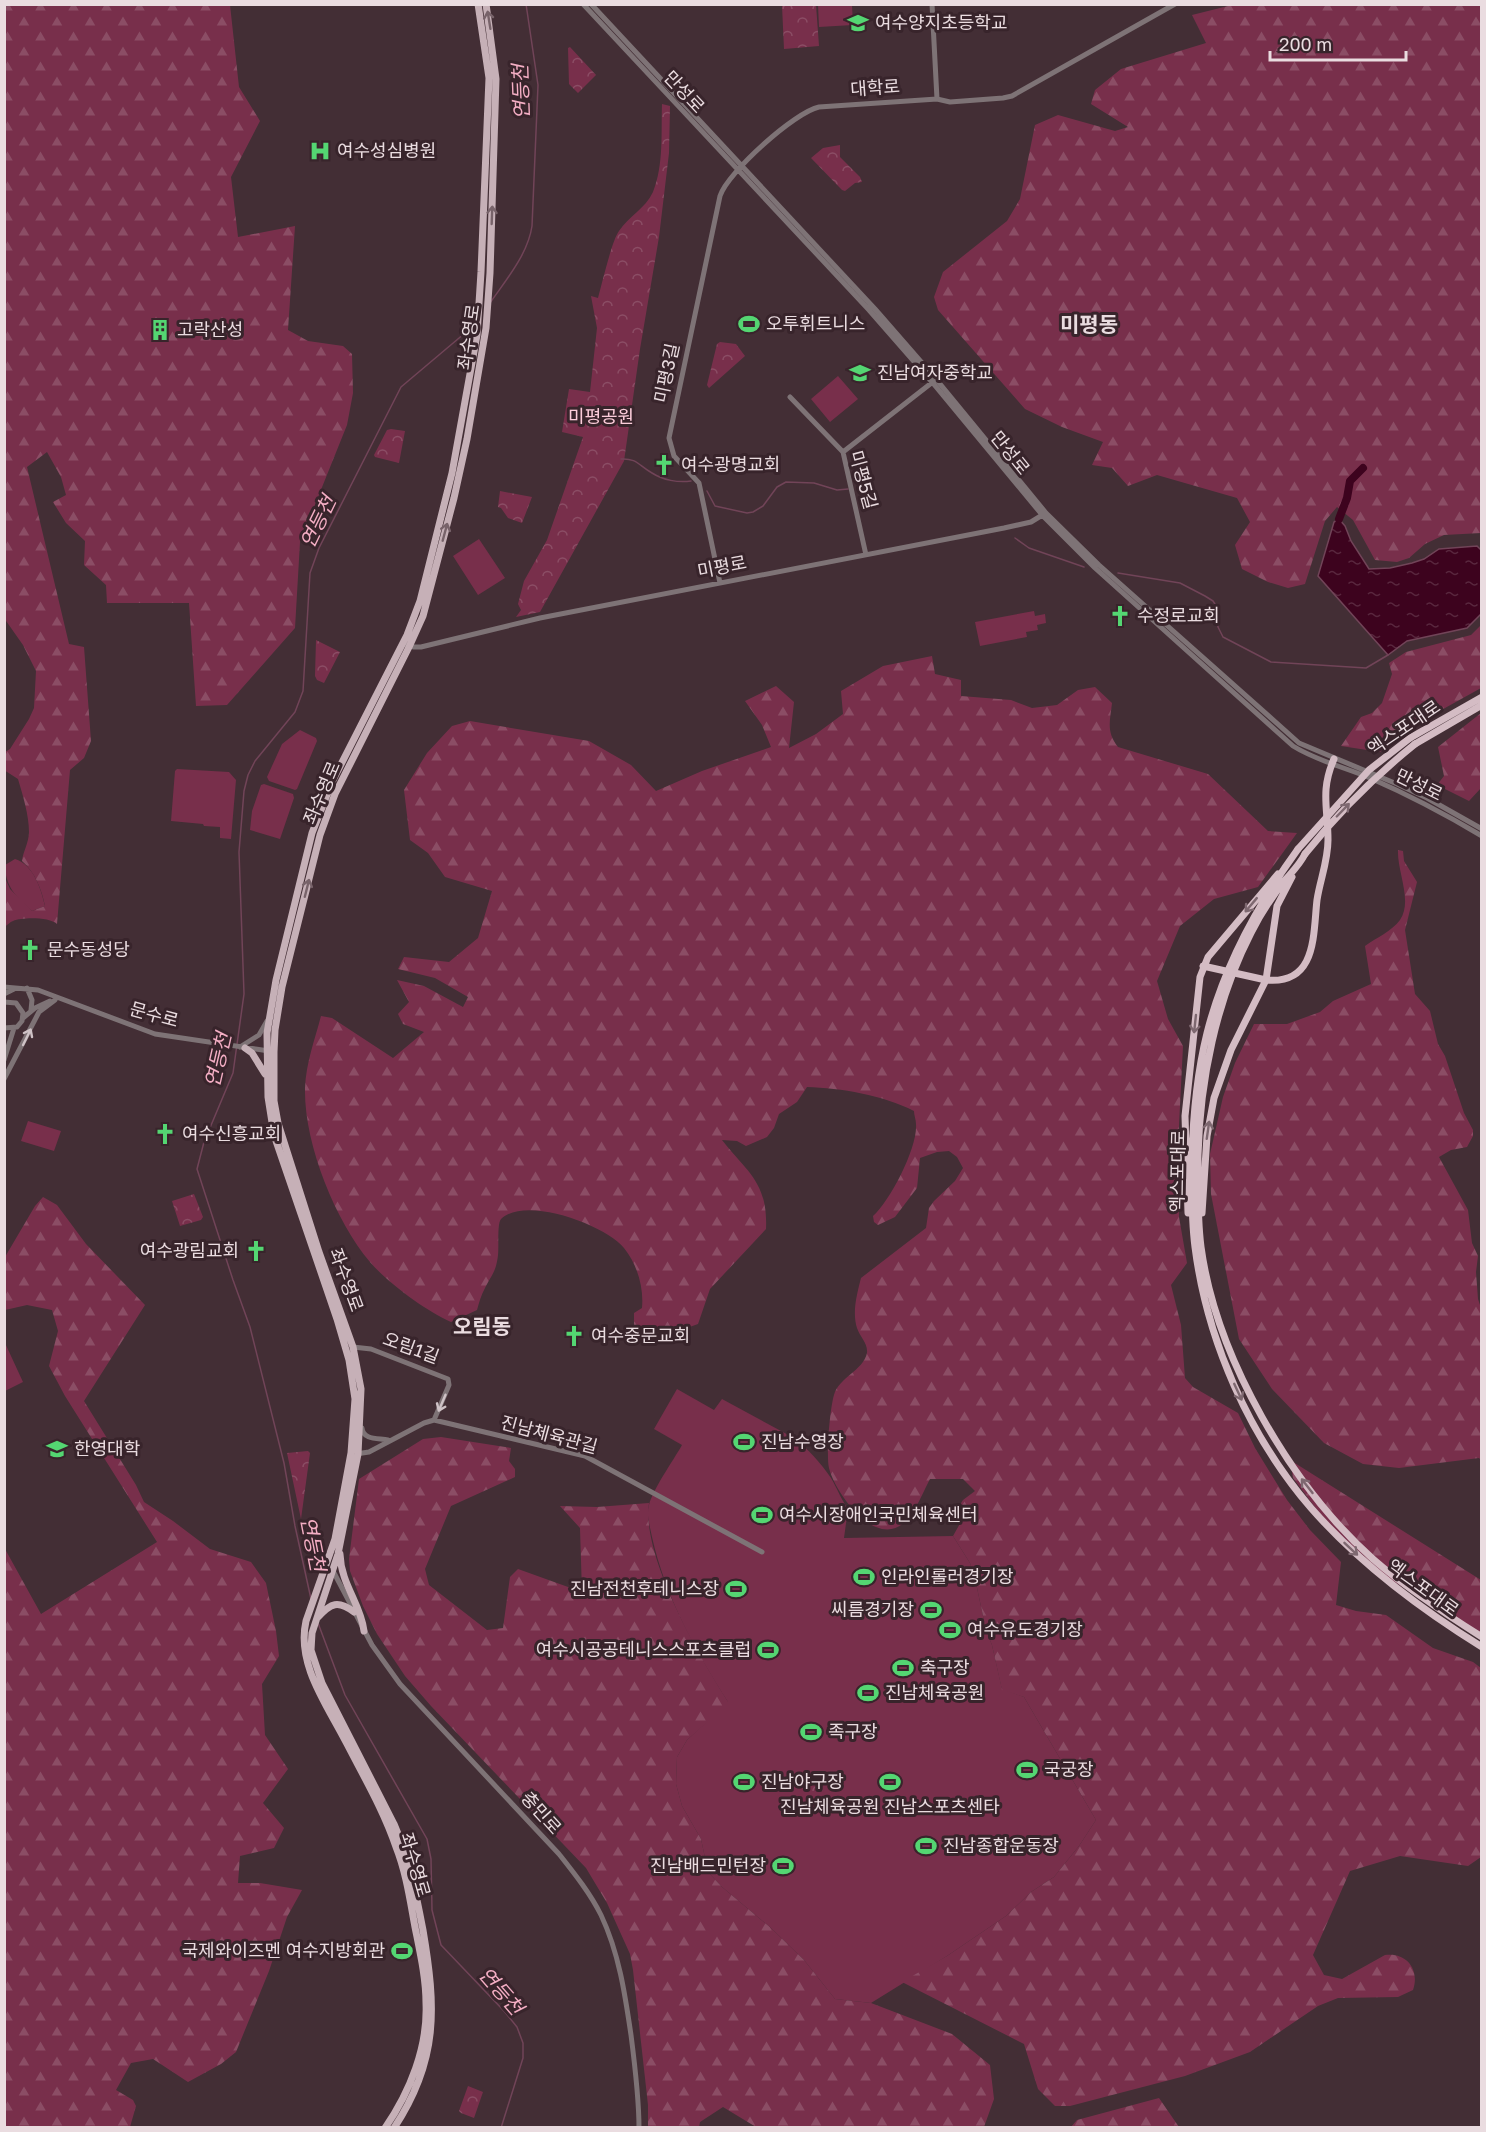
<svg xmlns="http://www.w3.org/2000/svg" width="1486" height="2132" viewBox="0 0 1486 2132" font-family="'Golos Text','Noto Sans KR',sans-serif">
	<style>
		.grass { fill: #782f4b }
		.forest { fill: url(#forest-firs) }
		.park { fill: url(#park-crowns) }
		.water { fill: url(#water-ripples); stroke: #714458; stroke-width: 1.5 }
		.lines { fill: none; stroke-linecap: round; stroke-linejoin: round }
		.stream { stroke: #714458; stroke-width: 1.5 }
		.river { stroke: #3d031e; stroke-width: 8 }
		.tertiary { stroke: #7e7376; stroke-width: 5 }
		.primary { stroke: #c6b0b7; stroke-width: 7 }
		.trunk { stroke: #d4bcc4; stroke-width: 7 }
		.trunk-bridge { stroke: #d4bcc4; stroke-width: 7 }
		.oneway { stroke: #78636a }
		.oneway2 { stroke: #7e6870 }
		.oneway3 { stroke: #cfc2c6 }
		.labels { text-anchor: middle; stroke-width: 6; stroke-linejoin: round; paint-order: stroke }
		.poi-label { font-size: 18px; fill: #eadce0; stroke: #38242b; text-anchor: start }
		.street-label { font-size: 18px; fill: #eadce0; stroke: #38242b }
		.park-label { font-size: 18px; fill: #fcccda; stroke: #38242b }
		.water-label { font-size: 20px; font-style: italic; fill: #f4aec4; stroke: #38242b }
		.quarter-label { font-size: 21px; font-weight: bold; fill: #eadce0; stroke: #38242b }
	</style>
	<defs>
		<pattern id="forest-firs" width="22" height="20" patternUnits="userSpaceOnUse" patternTransform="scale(1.5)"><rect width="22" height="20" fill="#782f4b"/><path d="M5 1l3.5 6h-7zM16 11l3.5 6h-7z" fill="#8b4d65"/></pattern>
		<pattern id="park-crowns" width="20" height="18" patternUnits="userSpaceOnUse" patternTransform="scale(1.5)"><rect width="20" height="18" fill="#782f4b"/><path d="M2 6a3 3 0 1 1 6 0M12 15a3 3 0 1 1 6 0" fill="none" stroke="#8b4d65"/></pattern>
		<pattern id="water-ripples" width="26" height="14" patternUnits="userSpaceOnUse" patternTransform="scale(1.5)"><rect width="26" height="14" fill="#3d031e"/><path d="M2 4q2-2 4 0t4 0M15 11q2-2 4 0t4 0" fill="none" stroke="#59273e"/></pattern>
	</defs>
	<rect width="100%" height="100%" fill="#432e35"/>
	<!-- grass -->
	<path class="grass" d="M818 5H852L853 25 819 27Z
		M838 376 858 399 830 422 811 399Z
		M479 539 505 578 478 595 453 556Z
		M1034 611 1035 616 1045 614 1046 623 1037 625 1038 630 1026 632 1027 637 980 646 975 622Z
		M300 730 316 738 317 741 297 789 295 790 269 781 267 777 282 744Z
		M177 769 229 772 236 780 231 839 220 838V827L204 826 203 824 171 821 175 771Z
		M264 784 293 794 294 798 280 839 250 830 252 811 261 785Z
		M15 859C34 865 41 889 45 906L32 911C16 897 5 886 5 865Z
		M28 1121 61 1131 54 1151 21 1141Z
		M5 1343 23 1382 5 1391H4Z
		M677 1389 714 1410 722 1399 794 1438C808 1449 821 1463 831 1478 837 1488 841 1499 848 1509L844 1538 953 1536 970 1563 976 1583 986 1630 992 1645 1002 1689 1024 1697 1096 1820 1079 1846 1054 1877 1031 1892 1006 1916 947 1956 871 2003 835 1999 804 1960 771 1928 722 1887 708 1872 701 1839 682 1806 676 1784 677 1757 687 1740 728 1702C696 1652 665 1596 652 1537 650 1526 646 1516 649 1505 653 1489 673 1461 682 1445L654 1429Z"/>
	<!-- forest -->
	<path class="forest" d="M5 4 230 5 239 87 260 121 231 177 238 237 295 226 288 330 308 341 343 346 352 354 353 393 347 425 300 542 295 628 227 705 196 706 189 603H107L106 585 84 565 85 541 66 523 53 502 66 495 61 477 47 452 27 467 69 644 84 647 91 741 84 758 70 770 57 924C50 917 22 917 13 921 10 922 7 925 5 927V878L10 889 32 911 45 906C42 890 35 872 22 861 23 852 29 842 29 832 29 815 23 796 18 779L4 770 5 752 10 749 29 719 34 708 36 671 23 645 4 618Z
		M1236 4 1481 5V533L1444 535 1425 544 1409 558 1397 562 1375 560 1353 520 1337 507 1325 521 1305 584 1288 588 1268 582 1242 569 1235 545 1250 522 1237 498 1157 475 1128 486 1112 468 1092 465 1103 442 1062 427 1025 409 938 310 934 297 943 272 1007 221 1020 199 1035 125 1058 115 1115 131 1128 127 1091 104 1095 90 1121 69 1206 43 1192 15Z
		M1481 625V688L1427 718 1380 752 1341 746 1361 717 1372 713 1382 703 1392 674 1389 663 1406 652 1471 635Z
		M932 656 935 674 961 680V696L1011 700 1032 708 1057 705 1078 690 1095 687 1112 703C1110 721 1106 732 1118 747L1208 774 1268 831 1297 833 1258 887 1214 899 1180 926 1157 981 1168 1019 1183 1046 1178 1145 1179 1217 1187 1263 1171 1285 1181 1325 1185 1378 1193 1387 1238 1413 1255 1448 1287 1500 1310 1530 1341 1562 1336 1605 1356 1611 1386 1615 1433 1648 1473 1662 1481 1668V1857L1468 1866 1400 1856 1350 1871 1313 1955 1324 1975 1342 1979 1385 1955C1407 1952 1420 1970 1413 1990L1398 1997 1338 1998 1318 2006 1250 2052 1185 2076 1070 2106H1055L1038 2089 1024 2044 902 1982 947 1956 1006 1916 1031 1892 1054 1877 1079 1846 1096 1820 1024 1697 1002 1690 992 1645 986 1630 976 1583 970 1563 953 1536 962 1520 958 1508 963 1500 975 1491 963 1479H930C919 1499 907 1540 876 1527 857 1520 834 1488 829 1468 826 1455 830 1408 834 1395 839 1377 863 1371 867 1353 868 1343 860 1337 857 1328 852 1312 857 1294 861 1278L926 1228 929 1208 934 1201 955 1181 963 1168 957 1157 949 1151 937 1152 920 1158 917 1188 895 1217 878 1225 874 1222 873 1216C890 1201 918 1147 916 1124 916 1120 914 1115 914 1111 883 1095 841 1088 807 1087L797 1102 779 1114 774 1128 767 1137 746 1146 737 1141 722 1140C747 1172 768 1182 766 1229L710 1289 698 1324 667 1335C655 1329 647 1324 634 1330V1313L642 1308C644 1287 637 1264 624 1248 606 1225 525 1195 501 1219 497 1223 499 1247 498 1255 496 1272 492 1274 485 1288 481 1295 479 1303 477 1310L451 1322C426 1311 388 1283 370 1262 335 1220 304 1144 305 1088 306 1063 315 1039 321 1016L332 1018 393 1058 424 1032 403 1024 398 1014 409 1002 397 980 424 986 463 1007 468 997 435 978 398 969 404 957 449 962 478 938 492 891 445 877 428 853 410 840 404 790 427 753 452 726 470 721 589 741 631 765 656 791 702 771 771 747 762 725 745 701 776 686 794 702 789 748 816 734 843 714 841 691 883 666Z
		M1481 713V788L1469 801 1437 785 1444 776 1438 747Z
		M1398 850 1403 851 1404 861 1417 882 1405 930 1415 994 1430 1011 1438 1044 1445 1056 1464 1113 1473 1130V1136L1467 1147 1451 1150 1439 1157 1468 1210 1472 1243 1478 1256 1476 1272 1478 1299 1482 1311 1481 1460 1479 1458 1399 1468 1363 1464 1324 1443 1272 1389 1239 1339 1211 1194 1210 1154 1223 1097 1235 1063 1254 1024H1287L1320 1012 1333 1001 1371 984 1365 946C1376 938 1392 931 1400 920 1413 901 1397 872 1398 850Z
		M43 1197 57 1205 86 1244 145 1305 84 1401 136 1485 144 1502 173 1521 210 1549 251 1562 266 1583 276 1631 279 1656 262 1684 265 1735 288 1769 263 1803 284 1828 274 1848 240 1856 238 1883H260L302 1890 287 1917 269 1971 236 2052 221 2064 188 2082 153 2059 131 2063 116 2090 133 2100 136 2106 130 2127H5V1549L41 1614 157 1542 65 1396 49 1366 58 1331 52 1310 27 1305 5 1310V1257L35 1206Z
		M441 1437 511 1448 509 1461 515 1469V1477L451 1506 425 1569 429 1585 487 1630 503 1628 510 1577 518 1569 582 1592 580 1528 560 1506 597 1507 649 1503C641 1556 700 1658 729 1703L687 1740 677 1757 676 1784 682 1806 701 1839 708 1872 722 1887 771 1928 804 1960 835 1999 871 2003 952 2034 990 2065 994 2099 984 2127H756L723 2107 700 2122 699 2127H648V2105L633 1970 630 1954 607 1903 586 1868 431 1706 405 1676 377 1634 363 1606 350 1571 349 1559 359 1479 423 1439Z
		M1290 1460 1481 1580V1635L1388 1578 1326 1522 1293 1478Z
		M1159 2098 1179 2127H1071L1077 2120Z"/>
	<!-- park -->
	<path class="park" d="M782 5H816L819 46 784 49Z
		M570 47 596 75 578 93 569 84 568 48Z
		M662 104 670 106 669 153 659 237 640 349 624 461 540 612 516 617 521 610 518 604 524 581 547 540 583 437 562 432 569 389 590 392 597 328 591 296 598 298C602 284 612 240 619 231 629 216 645 209 653 192 664 165 661 132 662 104Z
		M840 145V157L860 177 862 182 855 183 845 191 842 190 811 158 823 148Z
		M720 342 736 344 745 356 709 388 707 385 717 344Z
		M391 429 405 431 399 463 375 457 374 455 387 430Z
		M500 491 532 497 522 523 508 518 501 508 498 507Z
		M316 640 340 652 324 683 317 680 315 676Z
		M194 1194 203 1217 201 1220 180 1226 172 1201Z
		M308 1451 310 1453 301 1519 287 1453Z
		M832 1773 825 1798 808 1808 805 1787Z
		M468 2086 483 2092 474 2118 461 2113 459 2111Z"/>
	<!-- water -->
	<path class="water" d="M1339 519 1345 526 1351 541 1369 569 1390 568 1412 563 1424 559 1439 549 1477 546 1481 550V614L1467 628 1407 641 1388 655 1318 576 1334 522Z"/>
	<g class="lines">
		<!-- stream -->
		<path class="stream" d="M490 303C506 280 528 254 532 226L538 85 526 4
			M621 459C637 458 639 466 652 473 663 480 678 483 691 481
			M707 491 715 506 747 513 753 512 763 506 777 487 786 482 814 483 837 490 848 489
			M1015 538 1029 548 1084 567
			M1118 573 1180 583 1205 596 1213 601 1217 607 1218 627 1223 637 1271 662 1366 668 1388 655
			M311 1599 295 1526 284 1463 250 1327 233 1280 197 1169 204 1142 233 1073 244 994 239 852 244 791 248 775 255 761 295 712 303 691 310 573 319 548 401 387 465 333 474 323
			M318 1623 345 1695 427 1839 431 1859 432 1910 441 1945 504 2011 517 2027 523 2043V2058L501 2128"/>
		<!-- river -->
		<path class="river" d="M1339 519 1347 498 1350 481 1363 468"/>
		<!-- tertiary -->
		<path class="tertiary" d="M583 4 869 310 932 382 1043 516 1095 568 1293 746C1317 761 1344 767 1370 778 1409 795 1445 814 1482 836
			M591 4 875 309 936 379 1046 513 1099 565 1299 743 1397 784 1427 798 1482 829
			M932 4 937 99
			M790 397 843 452 866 555
			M843 452 934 381
			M720 583 699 483 674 456 669 438 720 196C728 172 795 112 819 107L937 99 950 102 1003 98 1012 96 1175 4
			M406 645 414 647H421L540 618 1004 528 1031 522 1044 514
			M4 987 38 990 155 1034 269 1051
			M27 988 32 1000 31 1010
			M4 994 14 989
			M4 1002 16 1003 23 1013 22 1021 17 1027 4 1028
			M23 1018 35 1008 50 1001
			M240 1047 259 1035 267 1021
			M4 1060 14 1028
			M4 1079 39 1012 55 1000
			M353 1347 371 1349 448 1379 449 1385 434 1420
			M362 1428C363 1440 378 1438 388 1440
			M356 1454 369 1452 424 1423 434 1420 585 1456 762 1552
			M332 1569 372 1645 400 1684 559 1854C574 1873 590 1893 601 1915 619 1953 625 1994 631 2035 635 2066 639 2097 639 2128"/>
		<!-- primary -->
		<path class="primary" d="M245 1048 252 1053 265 1074
			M340 1554C341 1585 361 1604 364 1631
			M318 1617C331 1603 338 1600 354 1612
			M385 2128C410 2092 428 2047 426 2003 426 1978 420 1952 415 1927 410 1900 406 1872 396 1847 384 1811 364 1777 347 1744 328 1706 296 1665 306 1621L335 1539 351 1453 355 1399 349 1360 337 1319 274 1135 268 1097 267 1033 276 980 312 833 332 782 407 635 420 601 452 473 477 335 481 272 489 78 478 4
			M394 2128C439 2060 436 2007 423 1930 416 1893 409 1859 394 1824L322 1683 311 1650 312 1633 338 1554 358 1454 361 1389 353 1347 319 1252 278 1123 274 1101V1052L275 1030 282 987 320 835 335 794 409 647 423 616 454 498 467 439 486 328 490 273 496 79 486 4"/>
		<!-- trunk -->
		<path class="trunk" d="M1410 738 1482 697
			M1415 744 1482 705
			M1298 849C1258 904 1224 966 1207 1033 1197 1073 1193 1116 1192 1158 1192 1188 1191 1217 1195 1247 1207 1341 1249 1436 1311 1508 1360 1564 1419 1608 1482 1647
			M1305 854C1300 864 1293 871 1286 879 1273 895 1260 915 1251 933 1216 1001 1200 1080 1198 1155 1198 1186 1197 1216 1201 1247 1216 1357 1291 1486 1373 1559 1406 1588 1444 1613 1482 1637
			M1266 980C1317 985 1313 935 1317 900 1320 880 1328 861 1328 840 1328 808 1320 791 1334 759
			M1188 1213 1185 1116 1200 977 1208 957 1278 874
			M1202 1213 1207 1136 1214 1098 1231 1050 1266 980 1277 906 1292 877"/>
		<!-- trunk-bridge -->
		<path class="trunk-bridge" d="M1298 849 1369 770 1410 738
			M1305 854C1338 813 1374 777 1415 744
			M1203 966 1266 980"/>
	</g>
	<!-- one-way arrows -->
	<defs><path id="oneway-shaft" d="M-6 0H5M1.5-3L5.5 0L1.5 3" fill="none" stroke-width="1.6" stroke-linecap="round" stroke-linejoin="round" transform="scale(1.5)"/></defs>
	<g class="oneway">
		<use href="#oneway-shaft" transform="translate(489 20) rotate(-99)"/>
		<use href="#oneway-shaft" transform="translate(492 215) rotate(-88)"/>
		<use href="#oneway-shaft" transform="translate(445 532) rotate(-75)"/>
		<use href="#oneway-shaft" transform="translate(307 888) rotate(-76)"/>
	</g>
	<g class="oneway2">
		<use href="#oneway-shaft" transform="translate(1343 810) rotate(-46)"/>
		<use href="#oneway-shaft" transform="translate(1251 905) rotate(130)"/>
		<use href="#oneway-shaft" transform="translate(1195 1024) rotate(96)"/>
		<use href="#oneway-shaft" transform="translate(1208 1130) rotate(-82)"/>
		<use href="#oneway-shaft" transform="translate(1238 1392) rotate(65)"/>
		<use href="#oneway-shaft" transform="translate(1307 1486) rotate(-128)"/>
		<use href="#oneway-shaft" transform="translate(1351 1549) rotate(43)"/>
	</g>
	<g class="oneway3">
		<use href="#oneway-shaft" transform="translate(27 1037) rotate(-64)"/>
		<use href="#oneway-shaft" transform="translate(442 1403) rotate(113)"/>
	</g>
	<!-- icons -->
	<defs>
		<symbol id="school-bare" viewBox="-9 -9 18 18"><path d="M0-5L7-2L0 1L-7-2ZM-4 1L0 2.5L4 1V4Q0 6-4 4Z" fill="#54d672" stroke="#38242b" stroke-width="2.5" paint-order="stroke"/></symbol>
		<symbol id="hospital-bare" viewBox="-9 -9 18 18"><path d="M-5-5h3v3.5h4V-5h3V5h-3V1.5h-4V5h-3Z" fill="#54d672" stroke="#38242b" stroke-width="2.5" paint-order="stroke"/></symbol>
		<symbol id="stadium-bare" viewBox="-9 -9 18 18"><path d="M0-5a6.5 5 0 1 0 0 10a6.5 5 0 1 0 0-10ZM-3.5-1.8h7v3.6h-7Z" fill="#54d672" stroke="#38242b" stroke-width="2.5" paint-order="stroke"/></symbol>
		<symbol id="building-bare" viewBox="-9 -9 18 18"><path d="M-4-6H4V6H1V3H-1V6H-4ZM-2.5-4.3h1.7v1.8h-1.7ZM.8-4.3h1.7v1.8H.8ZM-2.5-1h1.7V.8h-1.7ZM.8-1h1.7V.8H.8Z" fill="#54d672" stroke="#38242b" stroke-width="2.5" paint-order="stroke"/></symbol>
		<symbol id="church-bare" viewBox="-9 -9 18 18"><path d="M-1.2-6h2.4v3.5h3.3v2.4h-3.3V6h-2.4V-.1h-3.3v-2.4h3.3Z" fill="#54d672" stroke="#38242b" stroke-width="2.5" paint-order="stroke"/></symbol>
		<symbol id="university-bare" viewBox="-9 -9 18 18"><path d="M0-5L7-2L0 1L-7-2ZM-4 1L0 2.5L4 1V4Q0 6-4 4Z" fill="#54d672" stroke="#38242b" stroke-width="2.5" paint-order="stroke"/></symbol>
	</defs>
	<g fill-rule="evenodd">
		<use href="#school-bare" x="843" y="8" width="30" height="30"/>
		<use href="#hospital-bare" x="305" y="136" width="30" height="30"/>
		<use href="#stadium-bare" x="734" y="309" width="30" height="30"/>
		<use href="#building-bare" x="145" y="315" width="30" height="30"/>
		<use href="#school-bare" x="845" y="358" width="30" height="30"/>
		<use href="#church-bare" x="649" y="450" width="30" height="30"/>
		<use href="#church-bare" x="1105" y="601" width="30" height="30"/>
		<use href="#church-bare" x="15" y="935" width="30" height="30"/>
		<use href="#church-bare" x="150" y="1119" width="30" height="30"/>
		<use href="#church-bare" x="241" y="1236" width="30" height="30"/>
		<use href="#church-bare" x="559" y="1321" width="30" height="30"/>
		<use href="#stadium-bare" x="729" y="1427" width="30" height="30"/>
		<use href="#university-bare" x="42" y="1434" width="30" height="30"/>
		<use href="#stadium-bare" x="747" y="1500" width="30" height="30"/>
		<use href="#stadium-bare" x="849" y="1562" width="30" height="30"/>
		<use href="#stadium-bare" x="721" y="1574" width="30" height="30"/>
		<use href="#stadium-bare" x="916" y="1595" width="30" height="30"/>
		<use href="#stadium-bare" x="935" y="1615" width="30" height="30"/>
		<use href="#stadium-bare" x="753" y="1635" width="30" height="30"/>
		<use href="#stadium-bare" x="888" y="1653" width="30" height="30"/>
		<use href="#stadium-bare" x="853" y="1678" width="30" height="30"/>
		<use href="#stadium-bare" x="796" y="1717" width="30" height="30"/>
		<use href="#stadium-bare" x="1012" y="1755" width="30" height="30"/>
		<use href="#stadium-bare" x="729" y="1767" width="30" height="30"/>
		<use href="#stadium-bare" x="875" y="1767" width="30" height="30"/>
		<use href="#stadium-bare" x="911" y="1831" width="30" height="30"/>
		<use href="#stadium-bare" x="768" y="1851" width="30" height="30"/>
		<use href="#stadium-bare" x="387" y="1936" width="30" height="30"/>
	</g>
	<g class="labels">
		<!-- poi labels -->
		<g class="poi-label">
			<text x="875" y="29">여수양지초등학교</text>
			<text x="337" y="157">여수성심병원</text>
			<text x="766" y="330">오투휘트니스</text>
			<text x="177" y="336">고락산성</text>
			<text x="877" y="379">진남여자중학교</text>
			<text x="681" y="471">여수광명교회</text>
			<text x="1137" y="622">수정로교회</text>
			<text x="47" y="956">문수동성당</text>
			<text x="182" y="1140">여수신흥교회</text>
			<text x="239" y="1257" text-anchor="end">여수광림교회</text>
			<text x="591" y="1342">여수중문교회</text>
			<text x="761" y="1448">진남수영장</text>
			<text x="74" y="1455">한영대학</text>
			<text x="779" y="1521">여수시장애인국민체육센터</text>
			<text x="881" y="1583">인라인롤러경기장</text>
			<text x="719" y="1595" text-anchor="end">진남전천후테니스장</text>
			<text x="914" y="1616" text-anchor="end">씨름경기장</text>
			<text x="967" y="1636">여수유도경기장</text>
			<text x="751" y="1656" text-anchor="end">여수시공공테니스스포츠클럽</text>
			<text x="920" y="1674">축구장</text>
			<text x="885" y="1699">진남체육공원</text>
			<text x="828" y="1738">족구장</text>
			<text x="1044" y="1776">국궁장</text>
			<text x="761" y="1788">진남야구장</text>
			<text x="890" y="1813" text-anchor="middle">진남체육공원 진남스포츠센타</text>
			<text x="943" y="1852">진남종합운동장</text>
			<text x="766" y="1872" text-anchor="end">진남배드민턴장</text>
			<text x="385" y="1957" text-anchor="end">국제와이즈멘 여수지방회관</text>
		</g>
		<!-- street labels -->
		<g class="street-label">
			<text transform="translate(875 88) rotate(-4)" y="6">대학로</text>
			<text transform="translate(684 92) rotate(47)" y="6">만성로</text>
			<text transform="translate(469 337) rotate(-82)" y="6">좌수영로</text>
			<text transform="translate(667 373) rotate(-78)" y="6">미평3길</text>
			<text transform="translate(1010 453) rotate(51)" y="6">만성로</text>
			<text transform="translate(863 480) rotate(75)" y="6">미평5길</text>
			<text transform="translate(722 567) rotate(-11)" y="6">미평로</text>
			<text transform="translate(1404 728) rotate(-34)" y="6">엑스포대로</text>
			<text transform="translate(1419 785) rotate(26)" y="6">만성로</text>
			<text transform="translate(322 793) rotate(-67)" y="6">좌수영로</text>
			<text transform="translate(154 1015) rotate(15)" y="6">문수로</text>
			<text transform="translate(1178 1171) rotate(-89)" y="6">엑스포대로</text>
			<text transform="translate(346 1280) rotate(70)" y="6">좌수영로</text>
			<text transform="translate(411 1348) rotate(20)" y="6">오림1길</text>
			<text transform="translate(549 1435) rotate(15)" y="6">진남체육관길</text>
			<text transform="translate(1423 1588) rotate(36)" y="6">엑스포대로</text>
			<text transform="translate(541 1813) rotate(48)" y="6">충민로</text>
			<text transform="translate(415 1865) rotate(74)" y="6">좌수영로</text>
		</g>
		<!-- park labels -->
		<g class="park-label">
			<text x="601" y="423">미평공원</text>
		</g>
		<!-- water labels -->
		<g class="water-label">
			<text transform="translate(521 92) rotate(-92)" y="7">연등천</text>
			<text transform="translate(318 522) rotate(-64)" y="7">연등천</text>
			<text transform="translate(218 1060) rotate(-77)" y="7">연등천</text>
			<text transform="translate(313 1544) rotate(79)" y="7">연등천</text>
			<text transform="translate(501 1991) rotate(49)" y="7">연등천</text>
		</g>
		<!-- quarter labels -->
		<g class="quarter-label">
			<text x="1089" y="332">미평동</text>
			<text x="482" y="1334">오림동</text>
		</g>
	</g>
	<!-- border -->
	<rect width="1486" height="2132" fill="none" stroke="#eadce0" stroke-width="12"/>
	<!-- scale -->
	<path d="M1270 51v9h136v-9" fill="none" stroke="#eadce0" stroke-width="3"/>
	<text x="1279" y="51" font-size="18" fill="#eadce0" stroke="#38242b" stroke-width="4.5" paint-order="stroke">200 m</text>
</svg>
